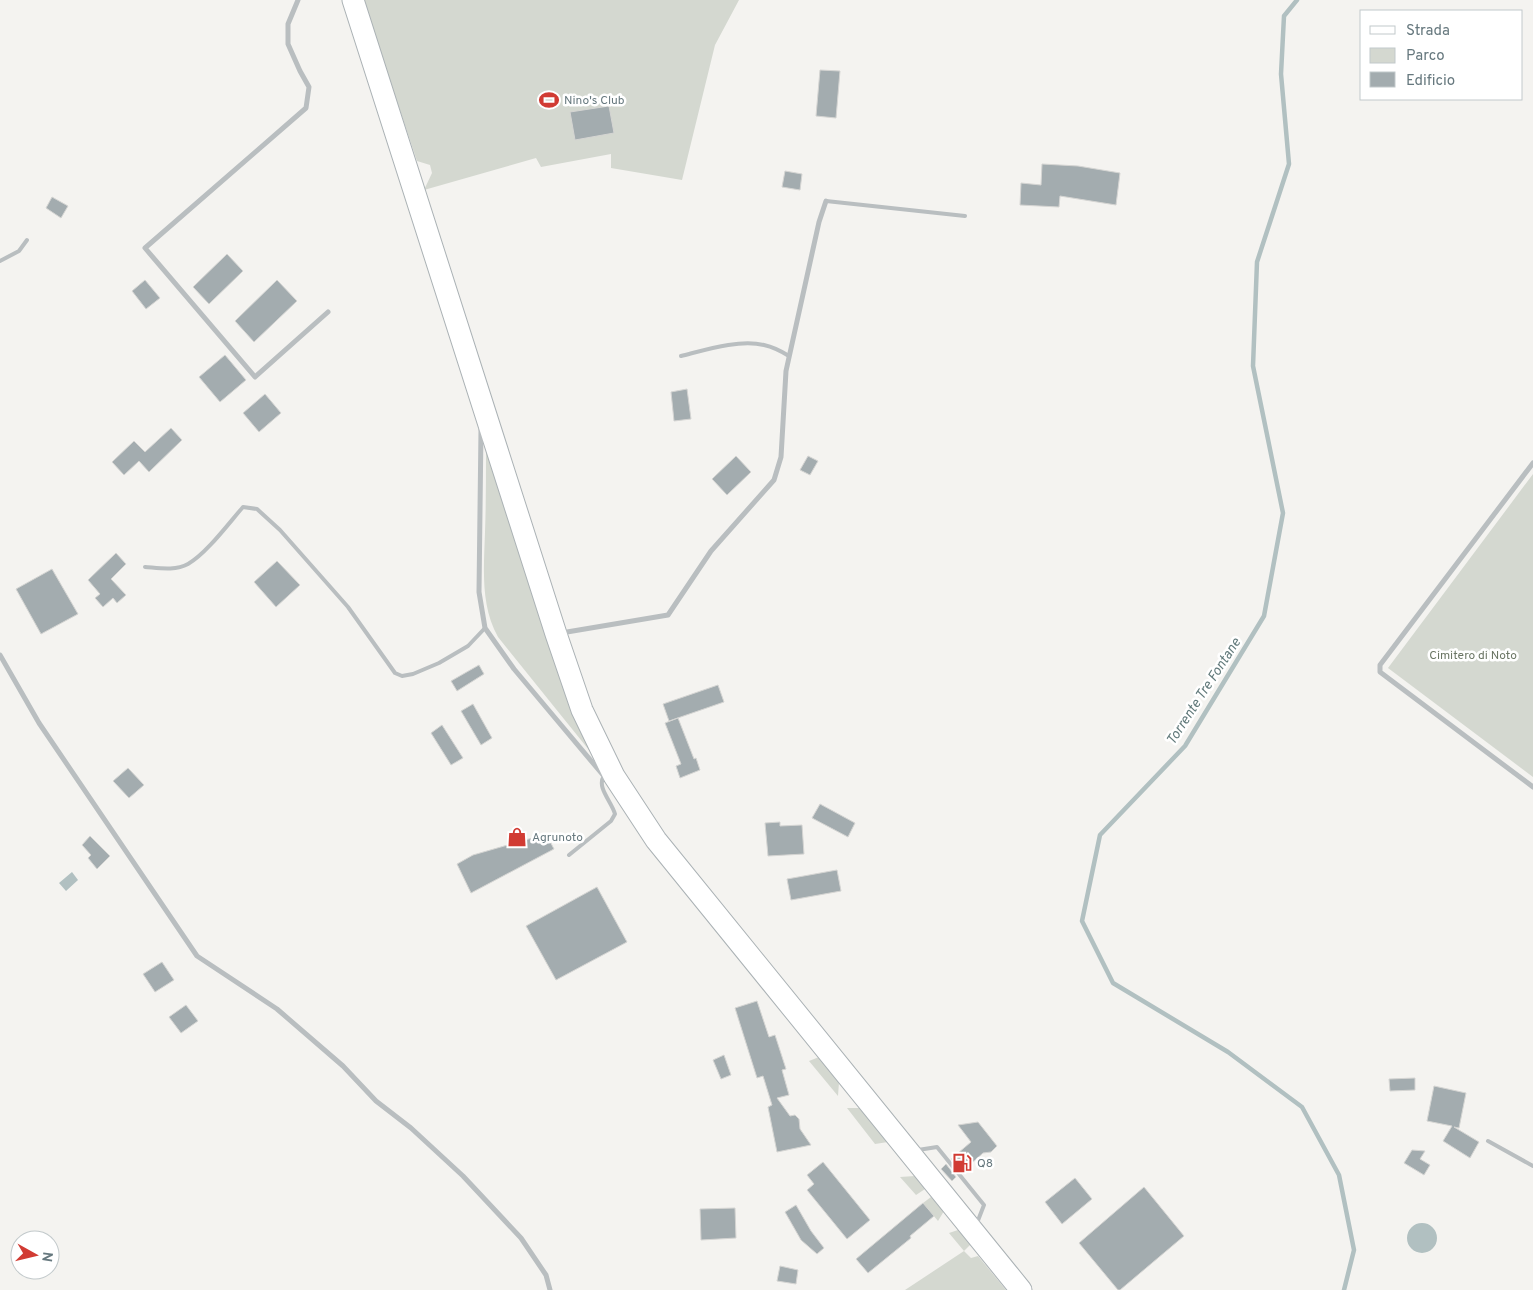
<svg xmlns="http://www.w3.org/2000/svg" width="1533" height="1290" viewBox="0 0 1533 1290" font-family="Overpass,sans-serif">
	<style>
		.green { fill: #d4d8d0 }
		.water { fill: #b1c0c1 }
		.lines { fill: none; stroke-linecap: round; stroke-linejoin: round }
		.stream { stroke: #b1c0c1; stroke-width: 4.5 }
		.building { fill: #a3acaf; stroke: #d5d5d3 }
		.secondary-casing { stroke: #abb2b5; stroke-width: 23 }
		.lane { stroke: #b9bec0; stroke-width: 4 }
		.street { stroke: #b9bec0; stroke-width: 5 }
		.secondary { stroke: #fff; stroke-width: 21 }
		.labels { text-anchor: middle; stroke-width: 5; stroke-linejoin: round; paint-order: stroke }
		.poi-label { font-size: 12px; fill: #66787e; stroke: #fff; text-anchor: start }
		.park-label { font-size: 12px; fill: #6b7664; stroke: #fff }
		.water-label { font-size: 14px; font-style: italic; fill: #627a7b; stroke: #fff }
	</style>
	<rect width="100%" height="100%" fill="#f4f3f0"/>
	<!-- green -->
	<path class="green" d="M363 0H739L715 45 682 180 611 168V154L541 167 536 158 424 190 432 173 430 165 417 161Z
		M486 451 597 760 498 637C480 605 484 567 485 532 486 505 486 478 486 451Z
		M1533 474V777L1388 668Z
		M819 1057 839 1082 838 1096 809 1061Z
		M847 1108H861L888 1142 875 1144Z
		M915 1176 925 1189 916 1195 900 1177Z
		M931 1197 944 1211 938 1221 923 1203Z
		M961 1229 972 1243 964 1251 971 1258 978 1256 1006 1290H905L964 1251 949 1233Z"/>
	<!-- water -->
	<path class="water" d="M72 872 78 880 66 891 59 883Z
		M1407 1238a15 15 0 1 1 30 0a15 15 0 1 1-30 0Z"/>
	<g class="lines">
		<!-- stream -->
		<path class="stream" d="M1297 0 1284 16 1281 74 1289 164 1257 262 1253 366 1283 513 1264 616 1185 746 1100 835 1082 921 1113 983 1228 1052 1302 1107 1339 1175 1354 1250 1344 1290"/>
	</g>
	<!-- building -->
	<path class="building" d="M820 70 840 71 836 118 816 116Z
		M609 106 614 133 575 140 570 112Z
		M1042 164 1078 166 1120 173 1116 205 1060 196 1059 207 1020 205 1021 183 1041 185Z
		M785 171 802 174 800 190 782 187Z
		M52 197 68 206 61 218 46 208Z
		M227 254 243 271 209 304 193 287Z
		M145 280 160 298 146 309 132 291Z
		M277 280 297 301 254 342 235 321Z
		M225 355 246 380 220 402 199 377Z
		M687 389 691 419 674 421 671 392Z
		M265 394 281 413 259 432 243 413Z
		M171 428 182 440 149 472 139 461 124 475 112 462 134 441 145 452Z
		M736 456 751 472 727 495 712 479Z
		M808 456 818 461 810 475 800 470Z
		M116 553 126 564 111 579 126 595 117 603 113 598 103 607 95 598 100 594 88 580Z
		M277 561 300 585 276 607 254 582Z
		M52 569 78 614 41 634 16 589Z
		M479 665 484 674 457 691 451 681Z
		M718 685 724 702 669 721 663 704Z
		M473 704 492 738 481 745 461 711Z
		M678 718 694 759 696 758 700 770 680 778 676 766 681 764 665 723Z
		M442 725 463 758 451 765 431 733Z
		M128 768 144 785 129 798 113 781Z
		M820 804 855 823 848 837 812 818Z
		M780 822V826L802 825 804 854 768 856 765 823Z
		M546 834 554 849 471 893 457 864 473 855Z
		M90 836 110 856 97 869 88 858 91 855 82 845Z
		M837 870 841 891 791 900 787 879Z
		M597 887 627 942 556 980 526 926Z
		M162 962 174 980 155 992 143 974Z
		M757 1001 769 1037 775 1035 786 1069 782 1070 789 1095 777 1098 790 1116 795 1115 799 1119 800 1129 811 1145 777 1152 768 1107 772 1105 763 1076 757 1078 735 1008Z
		M186 1005 198 1021 181 1033 169 1017Z
		M724 1055 731 1075 721 1079 713 1060Z
		M1415 1078V1090L1390 1091 1389 1079Z
		M1434 1086 1466 1093 1459 1128 1454 1127 1479 1142 1470 1158 1443 1141 1452 1126 1427 1121Z
		M978 1122 997 1146 991 1152 983 1153 962 1172 951 1159 971 1142 958 1125Z
		M1412 1150 1425 1151 1420 1159 1430 1165 1424 1175 1404 1163Z
		M823 1162 870 1220 847 1239 807 1190 814 1184 807 1175Z
		M946 1164 956 1177 952 1181 941 1169Z
		M1075 1178 1092 1199 1062 1224 1045 1202Z
		M1144 1187 1184 1236 1120 1290H1118L1079 1243Z
		M923 1203 934 1216 910 1236 911 1238 868 1273 856 1259Z
		M796 1205 811 1231 824 1248 817 1254 801 1240 785 1212Z
		M735 1208 736 1238 701 1240 700 1209Z
		M780 1266 798 1270 796 1284 777 1281Z"/>
	<g class="lines">
		<defs>
			<path id="secondary" d="M353 0 556 634 582 710 614 776 656 840 1021 1290"/>
		</defs>
		<!-- secondary casing -->
		<use href="#secondary" class="secondary-casing"/>
		<!-- lane -->
		<path class="lane" d="M826 201 965 216
			M0 261 19 251 27 240
			M681 356C705 350 739 339 764 345 773 347 781 351 789 356
			M145 567C159 568 175 571 188 564 206 554 229 523 243 507L257 509 280 530 348 607 395 673 402 676 413 674 439 663 468 646 485 628
			M569 855 611 821 615 814C612 802 596 787 604 776
			M1488 1141 1533 1166
			M918 1150 937 1147 984 1205 977 1223"/>
		<!-- street -->
		<path class="street" d="M298 0 288 24V44L300 71 309 87 306 108 145 248 255 377 328 312
			M481 429 479 592 485 628 514 669 603 775
			M1533 463 1380 665V672L1533 787
			M561 633 668 615 711 551 774 480 781 457 786 371 819 222 826 201
			M0 655 39 723 197 956 277 1009 343 1066 376 1101 411 1128 463 1176 521 1238 546 1275 550 1290"/>
		<!-- secondary -->
		<use href="#secondary" class="secondary"/>
	</g>
	<!-- icons -->
	<defs>
		<symbol id="stadium-bare" viewBox="-9 -9 18 18"><path d="M0-5a6.5 5 0 1 0 0 10a6.5 5 0 1 0 0-10ZM-3.5-1.8h7v3.6h-7Z" fill="#d13b33" stroke="#fff" stroke-width="2.5" paint-order="stroke"/></symbol>
		<symbol id="shop-bare" viewBox="-9 -9 18 18"><path d="M-5-2.5h2.3a2.7 3.5 0 0 1 5.4 0H5L5.5 6h-11ZM-1.5-2.5h3a1.5 2.3 0 0 0-3 0Z" fill="#d13b33" stroke="#fff" stroke-width="2.5" paint-order="stroke"/></symbol>
		<symbol id="fuel-bare" viewBox="-9 -9 18 18"><path d="M-5.5-6h7V0h2V4h1.3V-2.5L3-4.5l.8-.8L6-3V5H2.5V1h-1V6h-7ZM-4.2-4.7v3.2H.2V-4.7Z" fill="#d13b33" stroke="#fff" stroke-width="2.5" paint-order="stroke"/></symbol>
	</defs>
	<g fill-rule="evenodd">
		<use href="#stadium-bare" x="535" y="86" width="28" height="28"/>
		<use href="#shop-bare" x="503" y="823" width="28" height="28"/>
		<use href="#fuel-bare" x="948" y="1149" width="28" height="28"/>
	</g>
	<g class="labels">
		<!-- poi labels -->
		<g class="poi-label">
			<text x="564" y="104">Nino's Club</text>
			<text x="532" y="841">Agrunoto</text>
			<text x="977" y="1167">Q8</text>
		</g>
		<!-- park labels -->
		<g class="park-label">
			<text x="1473" y="659">Cimitero di Noto</text>
		</g>
		<!-- water labels -->
		<g class="water-label">
			<text transform="translate(1203 691) rotate(-57)" y="5">Torrente Tre Fontane</text>
		</g>
	</g>
	<!-- legend -->
	<rect x="1360" y="10" width="162" height="90" fill="#ffffff" stroke="#c2c9cb"/>
	<rect x="1370" y="26" width="25" height="8" fill="#ffffff" stroke="#c2c9cb"/>
	<text x="1406" y="35" font-size="15" fill="#66787e">Strada</text>
	<rect x="1370" y="48" width="25" height="15" fill="#d4d8d0" stroke="#c2c9cb"/>
	<text x="1406" y="60" font-size="15" fill="#66787e">Parco</text>
	<rect x="1370" y="72" width="25" height="15" fill="#a3acaf" stroke="#c2c9cb"/>
	<text x="1406" y="85" font-size="15" fill="#66787e">Edificio</text>
	<!-- north arrow -->
	<g transform="translate(35 1255) rotate(98)"><circle r="24" fill="#ffffff" stroke="#c2c9cb"/>
	<path d="M0-4L9 19L0 12L-9 19Z" fill="#d13b33"/>
	<text y="-8" font-size="14" font-weight="bold" text-anchor="middle" fill="#66787e">N</text>
	</g>
</svg>
